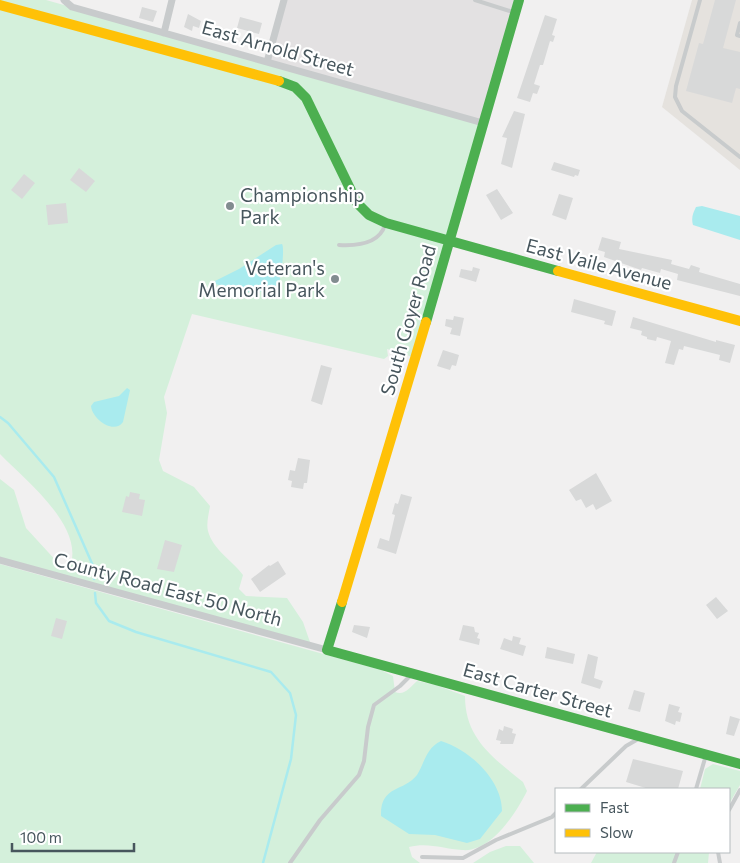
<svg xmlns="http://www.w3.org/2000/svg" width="740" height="863" viewBox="0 0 740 863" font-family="Commissioner,sans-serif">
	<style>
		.commercial { fill: #e5e2de }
		.education { fill: #e3e1e2 }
		.green { fill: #d4f0db }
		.water { fill: #a9ebee }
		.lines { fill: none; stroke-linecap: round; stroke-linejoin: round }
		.stream { stroke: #a9ebee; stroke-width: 2.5 }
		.building { fill: #d8d9d9 }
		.lane { stroke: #c8cbcc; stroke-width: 4 }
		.street { stroke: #c8cbcc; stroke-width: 7 }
		.fast { stroke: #4caf50; stroke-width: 10 }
		.slow { stroke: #ffc107; stroke-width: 10 }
		.poi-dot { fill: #828c90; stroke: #fff; stroke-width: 2 }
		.labels { text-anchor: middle; stroke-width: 4.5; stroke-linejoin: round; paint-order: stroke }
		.street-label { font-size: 19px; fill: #47565d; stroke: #fff }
		.poi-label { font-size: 19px; fill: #47565d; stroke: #fff; text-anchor: start }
	</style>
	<rect width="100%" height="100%" fill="#f1f0f0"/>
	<!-- commercial -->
	<path class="commercial" d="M692 0H740V170L662 107Z"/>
	<!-- education -->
	<path class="education" d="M285 0H519L483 123 267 62Z"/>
	<!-- green -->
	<path class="green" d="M0 0H46L483 123 416 358 387 349 388 356 384 359 192 314 164 397 167 413 159 460 163 471 194 487 210 506C209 513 206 524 208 531 213 550 232 560 243 575L239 589 246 596 287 598 303 622 311 645 0 560V479L14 490 26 528 59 564H71C82 524 25 480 0 454Z
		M0 564 381 670 393 676 395 692C405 696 410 687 417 681L436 685 465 696C465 738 492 757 523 782L527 791C516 813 491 853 462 850 444 849 428 842 409 847L412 857 420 863H0Z
		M713 764 740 771V785L729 804V789H700L705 769Z
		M506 846H520L534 863H473L490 852Z
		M597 852H709L708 863H591Z"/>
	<!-- water -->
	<path class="water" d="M702 206 740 216V240L693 225C691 218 693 213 696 207Z
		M282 244C285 248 281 283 277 287 260 296 233 291 216 284L215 281 239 269 276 245Z
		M127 388 130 390 123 422C114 435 92 419 91 406L94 402 119 396Z
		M441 741C470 750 502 780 502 811L480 839 467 843 435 835 409 834 381 816C380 785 404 792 417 775 425 762 426 748 441 741Z"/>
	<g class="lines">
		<!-- stream -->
		<path class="stream" d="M0 417 8 423 54 477 94 568V579
			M95 593 96 603 109 621 136 632 271 672 290 693 296 715 291 759 263 863"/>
	</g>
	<!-- building -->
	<path class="building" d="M715 0H736L723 48 740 52V89L736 88 732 103 686 91 699 43 703 44Z
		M142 7 157 11 153 22 139 18Z
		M188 14 201 21 199 28 193 26 192 31 184 27Z
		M545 15 557 19 552 35 555 36 553 42 550 41 543 65H540L534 84 540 86 537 94 533 93 530 102 517 98Z
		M240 17 262 23 259 34 237 28Z
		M514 111 525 114 512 168 501 164 507 138 502 137Z
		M554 162 580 170 578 176 575 175 574 177 551 170Z
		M79 168 95 181 86 192 70 180Z
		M24 174 35 183 22 199 11 190Z
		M497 189 513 213 501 220 486 195Z
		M559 194 573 198 566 220 552 215Z
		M66 203 68 223 48 225 46 205Z
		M602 237 621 242 619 249 672 260 671 264 689 269 691 265 700 268 699 272 740 284V296L677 280 678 274 661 269 660 273 642 268 641 270 604 257 605 252 598 250Z
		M473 267 480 269 476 282 459 277 461 269 472 271Z
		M574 299 616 311 612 326 604 324 605 321 571 312Z
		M454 316 464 318 460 336 450 334 452 328 445 326 446 319 453 320Z
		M633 317 716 342V340L735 345 730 363 719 360 720 355 684 346 683 350 679 349 674 365 665 363 671 341 657 337 656 341 647 339V337L641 335 642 331 630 328Z
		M443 350 459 355 456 366 452 365 450 370 437 366Z
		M321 365 332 368 322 405 311 401Z
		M298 458 310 460 307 483H304L303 489 291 487 292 481 288 480 290 470 295 471Z
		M596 473 612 501 596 510 593 504 586 508 581 499 576 501 569 490Z
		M130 492 140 494 139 499 145 500 142 516 122 512 126 496 129 497Z
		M401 494 412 497 396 554 377 548 380 538 389 541 395 515 392 514 395 503 398 504Z
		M165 540 182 545 174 572 157 569Z
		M278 561 286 574 260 592 251 579 269 565 270 566Z
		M716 597 728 611 717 619 706 605Z
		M56 618 67 621 62 639 51 636Z
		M354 625 370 627 367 638 352 632Z
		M463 625 474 627 475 632 479 633 477 638 480 639 479 645 459 640Z
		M513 636 521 638 519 644 526 646 523 656 500 649 504 638 512 641Z
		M547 647 575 654 573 664 545 658Z
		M588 654 598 657 594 678 603 681 600 689 581 683Z
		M634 690 645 693 640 712 628 709Z
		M669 704 680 707 678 712 682 713 680 722 676 721 675 725 665 721Z
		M730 716 740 719 734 736 726 734Z
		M504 726 513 729 512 733 516 734 513 744H500L501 741 496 740 499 729 503 731Z
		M633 759 683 771 678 789H649L626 782Z"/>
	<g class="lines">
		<!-- lane -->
		<path class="lane" d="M475 0 513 12
			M700 0 676 86 675 97 682 111 740 157
			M740 23 737 35 740 36
			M339 245C357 246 379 244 385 225
			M581 789 626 746 640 738
			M696 789 706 755
			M729 810 740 790
			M718 852 720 863
			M422 857 463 858 496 840 552 817 556 813
			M290 863 320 820 359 775 364 761 368 727 374 705 400 686 411 675
			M674 863 678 852"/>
		<!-- street -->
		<path class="street" d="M64 0 72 7 483 123
			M164 33 172 0
			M267 62 284 0
			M0 560 327 650"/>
		<!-- fast -->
		<path class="fast" d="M279 81 295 87 306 98 357 203 369 215 386 223 558 271
			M426 322 519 0
			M342 602 327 650 740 764"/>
		<!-- slow -->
		<path class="slow" d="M0 5 279 81
			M558 271 740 321
			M342 602 426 322"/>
	</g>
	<!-- markers -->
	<g class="poi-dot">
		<circle cx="230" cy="206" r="5"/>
		<circle cx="335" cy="279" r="5"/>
	</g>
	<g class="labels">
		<!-- street labels -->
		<g class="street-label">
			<text transform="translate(278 48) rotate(16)" y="7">East Arnold Street</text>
			<text transform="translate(599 264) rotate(15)" y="7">East Vaile Avenue</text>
			<text transform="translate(408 320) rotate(-74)" y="7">South Goyer Road</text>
			<text transform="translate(168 589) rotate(15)" y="7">County Road East 50 North</text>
			<text transform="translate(538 690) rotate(16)" y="7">East Carter Street</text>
		</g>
		<!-- poi labels -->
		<g class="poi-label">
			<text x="240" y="202">Championship<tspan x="240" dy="22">Park</tspan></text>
			<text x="325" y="275" text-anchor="end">Veteran's<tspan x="325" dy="22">Memorial Park</tspan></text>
		</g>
	</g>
	<!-- legend -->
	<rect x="555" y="788" width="175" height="65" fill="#ffffff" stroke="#b5bbbe"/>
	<rect x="565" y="804" width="25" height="8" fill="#4caf50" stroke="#b5bbbe"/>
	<text x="600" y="813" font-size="15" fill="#47565d">Fast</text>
	<rect x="565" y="829" width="25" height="8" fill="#ffc107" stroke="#b5bbbe"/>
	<text x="600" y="838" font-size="15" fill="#47565d">Slow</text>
	<!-- scale -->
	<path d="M12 843v8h122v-8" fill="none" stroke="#47565d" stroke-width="2.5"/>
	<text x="20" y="843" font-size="15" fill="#47565d" stroke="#ffffff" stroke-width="4" paint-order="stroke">100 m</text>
</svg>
